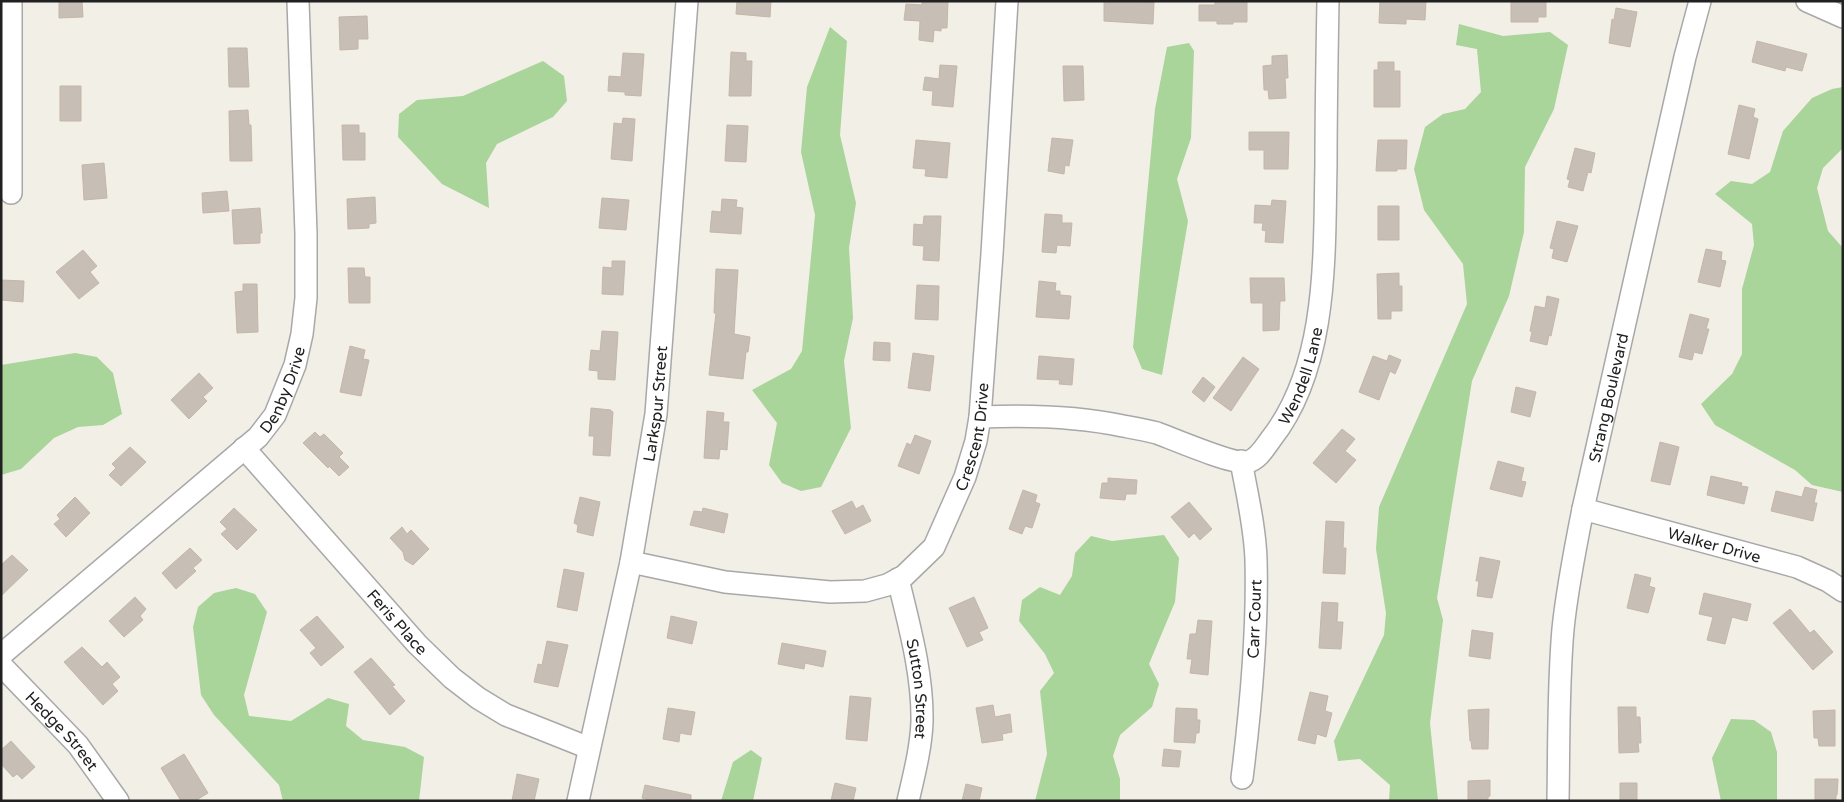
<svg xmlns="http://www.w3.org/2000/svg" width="1844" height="802" viewBox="0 0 1844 802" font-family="'Varela Round',sans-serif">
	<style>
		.forest { fill: #a9d49a }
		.building { fill: #c7beb6; stroke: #c5b6a8 }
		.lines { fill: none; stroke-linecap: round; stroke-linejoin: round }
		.minor-casing { stroke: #a8a8a8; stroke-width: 24 }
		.minor { stroke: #fff; stroke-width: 21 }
		.labels { text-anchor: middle; stroke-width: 5; stroke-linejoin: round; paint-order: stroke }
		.street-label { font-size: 16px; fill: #212121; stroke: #fff }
	</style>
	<rect width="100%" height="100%" fill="#f2efe7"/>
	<!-- forest -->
	<path class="forest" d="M1459 24 1503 36 1550 32 1568 45 1554 109 1525 167 1524 232 1509 296 1472 381 1437 598 1443 620 1430 723 1438 801H1389L1390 785 1360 759 1338 761 1334 741 1384 635 1386 613 1376 549 1379 507 1467 304 1463 264 1424 210 1414 169 1425 127 1443 114 1465 109 1481 92 1477 49 1456 45Z
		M830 27 847 41 840 135 856 203 849 248 853 318 844 361 851 428 821 487 801 491 782 483 769 465 777 423 752 390 791 369 802 351 815 215 801 152 807 87Z
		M1189 43 1194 51 1191 138 1177 179 1188 221 1162 375 1142 369 1133 347 1155 109 1167 47Z
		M543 61 564 76 567 101 553 117 497 144 486 163 489 208 442 184 398 137 399 114 417 100 463 96Z
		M1843 87V148L1823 168 1817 188 1828 231 1843 248V492L1812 485 1795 470 1715 425 1701 404 1732 374 1742 354V289L1754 245 1752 224 1715 194 1731 181 1752 184 1770 172 1783 131 1812 98 1832 89Z
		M75 353 97 357 113 373 122 414 103 425 78 427 54 438 21 469 1 475V365Z
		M1164 535 1179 558 1175 602 1149 664 1159 684 1152 707 1120 735 1113 756 1120 779V801H1035L1047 754 1040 691 1054 673 1045 654 1019 621 1022 600 1040 587 1060 595 1072 576 1075 553 1091 536 1112 541Z
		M236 588 255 594 267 612 244 695 249 716 291 721 328 698 349 704 346 726 363 740 405 747 424 757 419 801H283L279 785 214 715 201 695 193 627 198 607 214 593Z
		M1731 719 1754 720 1771 732 1777 752V801H1721L1712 758Z
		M751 750 762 758 753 801H721L733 762Z"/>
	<!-- building -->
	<path class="building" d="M59 1H82L83 17 59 18Z
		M737 1H771L770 17 736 14Z
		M922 1H948L947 28H941V31L934 30 933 42 919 40 920 21 904 20 906 4 922 5Z
		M1104 1 1154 2 1153 24 1104 21Z
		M1215 1H1247V22H1233V24H1217V21H1199V5H1215Z
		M1380 1H1426L1425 20 1406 19V24L1379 23Z
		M1511 1H1546V17H1538V22H1511Z
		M1616 8 1637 12 1630 47 1609 43 1612 19 1614 20Z
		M367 16 368 39H358V49L340 50 339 17Z
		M1757 41 1807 54 1802 71 1786 67 1785 71 1752 62Z
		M228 48H247L249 87H229Z
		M731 52 746 53V61H752L751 96H729Z
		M623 53 644 54 641 96 625 95V92L608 91 609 76 621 77Z
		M1287 55 1288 78H1285L1286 98 1269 99 1268 90H1264L1263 66 1272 65V56Z
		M1378 62H1394V71H1400V107H1374V70H1378Z
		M940 65 957 66 953 107 932 105 933 91 923 90 925 77 939 79Z
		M1063 66H1083L1084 100 1064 101Z
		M60 86H81V121H60Z
		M1739 105 1755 109 1753 117 1758 119 1749 159 1728 154Z
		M248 110 249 125H251L252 161H230L229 111Z
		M623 118 635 119 632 161 611 159 614 123 622 124Z
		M342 125H359V133H365V160H343Z
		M727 125 748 126 746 162 725 161Z
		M1249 132H1289L1288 169H1264V150H1249Z
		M1052 138 1073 140 1069 166 1065 165 1064 174 1048 171Z
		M916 140 950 143 947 178 925 176 926 169 913 168Z
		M1378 140H1407L1406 169H1397V171H1376Z
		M1575 148 1595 153 1591 173 1588 172 1583 191 1568 187 1570 180 1567 179Z
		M104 163 107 198 84 200 82 165Z
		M227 191 229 211 203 213 202 193Z
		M375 197 376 223 369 224V228L348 229 347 199Z
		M602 198 629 200 626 230 599 228Z
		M722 199 737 200 736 207 743 208 741 234 710 232 712 211 721 212Z
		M1272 200 1286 201 1283 243 1265 242 1266 231 1262 230 1263 223H1254L1255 205 1271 206Z
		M1378 206H1399V240H1378Z
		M260 208 262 233H260V243L234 244 232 210Z
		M1045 214 1062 215V223H1072L1070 246 1057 245 1056 253 1042 252Z
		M924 216H941L939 261 923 260 924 246 913 245 914 224 923 225Z
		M1557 221 1578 226 1567 262 1552 258 1554 249 1550 248Z
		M1706 249 1722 252 1721 260 1726 261 1720 287 1698 282Z
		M83 250 97 266 90 272 99 283 79 299 56 272Z
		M612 261H625L623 295 602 294 603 267 612 268Z
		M348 268H364L365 277H370V303H349Z
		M716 269 738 270 734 334 750 337 748 352H746L743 379 709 375 716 313H714Z
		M1399 273V286H1402V311H1391V319H1378L1377 274Z
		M1250 278H1284L1285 301H1280L1279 330 1263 331V303H1251Z
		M1 280 24 281 23 302 1 300Z
		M1039 281 1056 283 1055 291H1060V295L1071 296 1069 319 1036 317Z
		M243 284H257L258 332 237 333 235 292 243 291Z
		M917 285 939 286 938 320 915 319Z
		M1547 296 1559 299 1551 336 1549 335 1547 345 1530 341 1532 332 1530 331 1535 306 1545 308Z
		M1690 314 1709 319 1706 329H1709L1702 354 1694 352 1692 360 1679 357Z
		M602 331 618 332 615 380 598 379V371L589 370 591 350 600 351Z
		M874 342 890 343V361L873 360Z
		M350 346 365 350 363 359 369 360 361 396 340 392Z
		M913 353 934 356 930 391 908 388Z
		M1389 355 1401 360 1395 374 1390 371 1379 400 1359 392 1373 356 1387 361Z
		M1039 356 1074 359 1072 385 1059 384 1060 380 1037 379Z
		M1243 357 1259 369 1231 411 1213 398Z
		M199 373 213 388 203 397 207 401 189 419 171 400Z
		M1203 377 1215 387 1204 402 1192 392Z
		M1516 387 1536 392 1530 417 1511 412Z
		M591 408 611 410V411L613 412 610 456 593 455 594 436H589Z
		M707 411 724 413 723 422H729L727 450 720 449 719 459 704 458Z
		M1342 429 1355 439 1345 451 1356 460 1336 483 1313 463Z
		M315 432 320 437 324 434 343 453 339 457 349 467 339 476 329 466 328 468 303 443Z
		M915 435 931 441 919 474 898 466 907 443 911 445Z
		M1660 442 1679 447 1670 485 1651 481Z
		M130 447 146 462 121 486 109 475 116 468 112 464Z
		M1498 461 1524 468 1521 481 1526 482 1522 497 1490 489Z
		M1711 476 1742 483 1741 486 1748 487 1744 504 1707 495Z
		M1108 478 1137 480 1136 494H1126L1125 500 1100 498 1102 483H1108Z
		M1805 487 1817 490 1814 503H1817L1813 521 1771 511 1776 491 1802 497Z
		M1023 490 1037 495 1035 502 1040 504 1032 528 1025 526 1022 534 1009 529Z
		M75 497 90 513 66 537 54 524 60 519 57 515Z
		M580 497 600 502 593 536 577 532 578 525 574 523Z
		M852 501 856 509 863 505 871 521 845 534 832 511Z
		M1189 502 1212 529 1200 540 1194 533 1189 538 1171 517Z
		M234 508 257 530 237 550 221 534 227 529 220 522Z
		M703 508 728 514 724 533 690 525 694 511 702 512Z
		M1326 521 1344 522 1343 548H1346L1345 574 1323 573Z
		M402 527 407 534 411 530 429 549 413 565 405 560 403 552 390 538Z
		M190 548 202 560 193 568 196 571 176 589 162 573Z
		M12 555 28 570 1 596V565Z
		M1480 557 1500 561 1492 598 1477 596 1479 581H1476Z
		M564 569 584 573 577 611 557 607Z
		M1635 574 1651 578 1649 586 1655 588 1648 613 1627 608Z
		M1704 593 1751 604 1747 621 1732 617 1725 644 1707 640 1713 617 1699 614Z
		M135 597 146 609 140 616 143 620 124 637 109 621Z
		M974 597 988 628 979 632 983 640 967 647 949 608Z
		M1322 602 1338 603 1337 622H1343L1341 649 1319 648Z
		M1790 609 1810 633 1814 630 1833 652 1813 670 1773 623Z
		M317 616 344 647 321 666 310 653 316 648 300 630Z
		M671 616 697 622 692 644 667 638Z
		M1198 620 1212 621 1208 675 1190 673 1192 659H1187L1190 634H1196Z
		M1472 630 1493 633 1490 659 1469 656Z
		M547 641 568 645 558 687 534 682 538 664 542 665Z
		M782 643 826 651 823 667 805 663 804 669 778 664Z
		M82 647 102 667 107 662 120 677 112 684 118 691 103 705 64 662Z
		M371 658 395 685 392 686 405 701 390 715 354 672Z
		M1310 692 1328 696 1325 711 1332 713 1326 737 1317 734 1315 744 1298 740Z
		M850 696 871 698 867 741 846 739Z
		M993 705 995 717 1010 714 1012 732 1002 734 1003 740 982 743 976 708Z
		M1618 707H1636V717H1640L1641 743H1638L1639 752 1619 753Z
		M668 708 695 712 691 735 680 733 679 742 663 739Z
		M1176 708 1197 709V720H1200L1199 733H1196L1195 743 1174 742Z
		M1489 709 1488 749H1472L1471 741H1470L1468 710Z
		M1835 710V746H1819L1818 738H1814L1813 711Z
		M11 741 35 767 22 779 17 774 13 777 1 764V750Z
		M1164 749 1181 751 1179 767 1162 766Z
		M184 754 208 793 195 801H181L161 768Z
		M517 774 539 779 534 801H512Z
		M1815 779H1838L1837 795H1836V801H1815Z
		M1490 780V796L1488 797V801H1468V781Z
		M835 783 856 788 853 801H831Z
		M1620 783H1637V801H1620Z
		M966 784 982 788 979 801H962Z
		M645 785 691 795V801H652L642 798Z"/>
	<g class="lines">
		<defs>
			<g id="minor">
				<path d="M11 1V193"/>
				<path d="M1807 1 1843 17"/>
				<path id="s1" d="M980 417C1027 415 1077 416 1123 426 1134 428 1146 430 1157 433 1173 439 1234 465 1247 462 1258 460 1265 447 1271 439 1329 365 1324 254 1326 165 1326 110 1327 56 1328 1"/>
				<path id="s2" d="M244 448 417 644 452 678 478 698 506 715 589 748"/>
				<path d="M1241 461C1247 494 1255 527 1256 560 1258 633 1251 706 1242 778"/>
				<path id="s3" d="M1583 509 1797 567 1828 581 1843 591"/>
				<path id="s4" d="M631 562 725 582 830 592 865 591 887 585 904 576 934 547 965 477 976 441 980 417 992 254 1007 1"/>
				<path id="s5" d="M898 579C909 625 923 674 922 722 921 748 914 775 908 801"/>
				<path id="s6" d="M1 655 258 437 275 415 295 365 302 334 306 298V234L298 1"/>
				<path id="s7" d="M1 665 78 745 118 801"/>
				<path id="s8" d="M578 801 631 562 656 414 687 1"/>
				<path id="s9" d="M1558 801C1559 744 1558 686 1563 629 1567 589 1575 549 1583 509L1685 57 1700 1"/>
			</g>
		</defs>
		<!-- minor casing -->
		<use href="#minor" class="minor-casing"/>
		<!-- minor -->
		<use href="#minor" class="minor"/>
	</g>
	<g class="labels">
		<!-- street labels -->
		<g class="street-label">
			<text dy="6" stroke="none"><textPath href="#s1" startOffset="378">Wendell Lane</textPath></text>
			<text dy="6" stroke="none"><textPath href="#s6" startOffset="391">Denby Drive</textPath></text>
			<text dy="6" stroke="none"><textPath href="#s9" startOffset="408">Strang Boulevard</textPath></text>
			<text dy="6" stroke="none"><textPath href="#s8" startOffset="405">Larkspur Street</textPath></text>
			<text dy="6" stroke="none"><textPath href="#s4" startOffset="438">Crescent Drive</textPath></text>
			<text dy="6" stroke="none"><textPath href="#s3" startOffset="136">Walker Drive</textPath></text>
			<text transform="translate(1254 619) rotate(-88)" y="6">Carr Court</text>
			<text dy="6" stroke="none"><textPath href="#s2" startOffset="232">Feris Place</textPath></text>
			<text dy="6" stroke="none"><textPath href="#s5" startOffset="112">Sutton Street</textPath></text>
			<text dy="6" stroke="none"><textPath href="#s7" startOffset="90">Hedge Street</textPath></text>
		</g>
	</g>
	<!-- border -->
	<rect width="1844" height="802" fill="none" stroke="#212121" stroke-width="5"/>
</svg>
